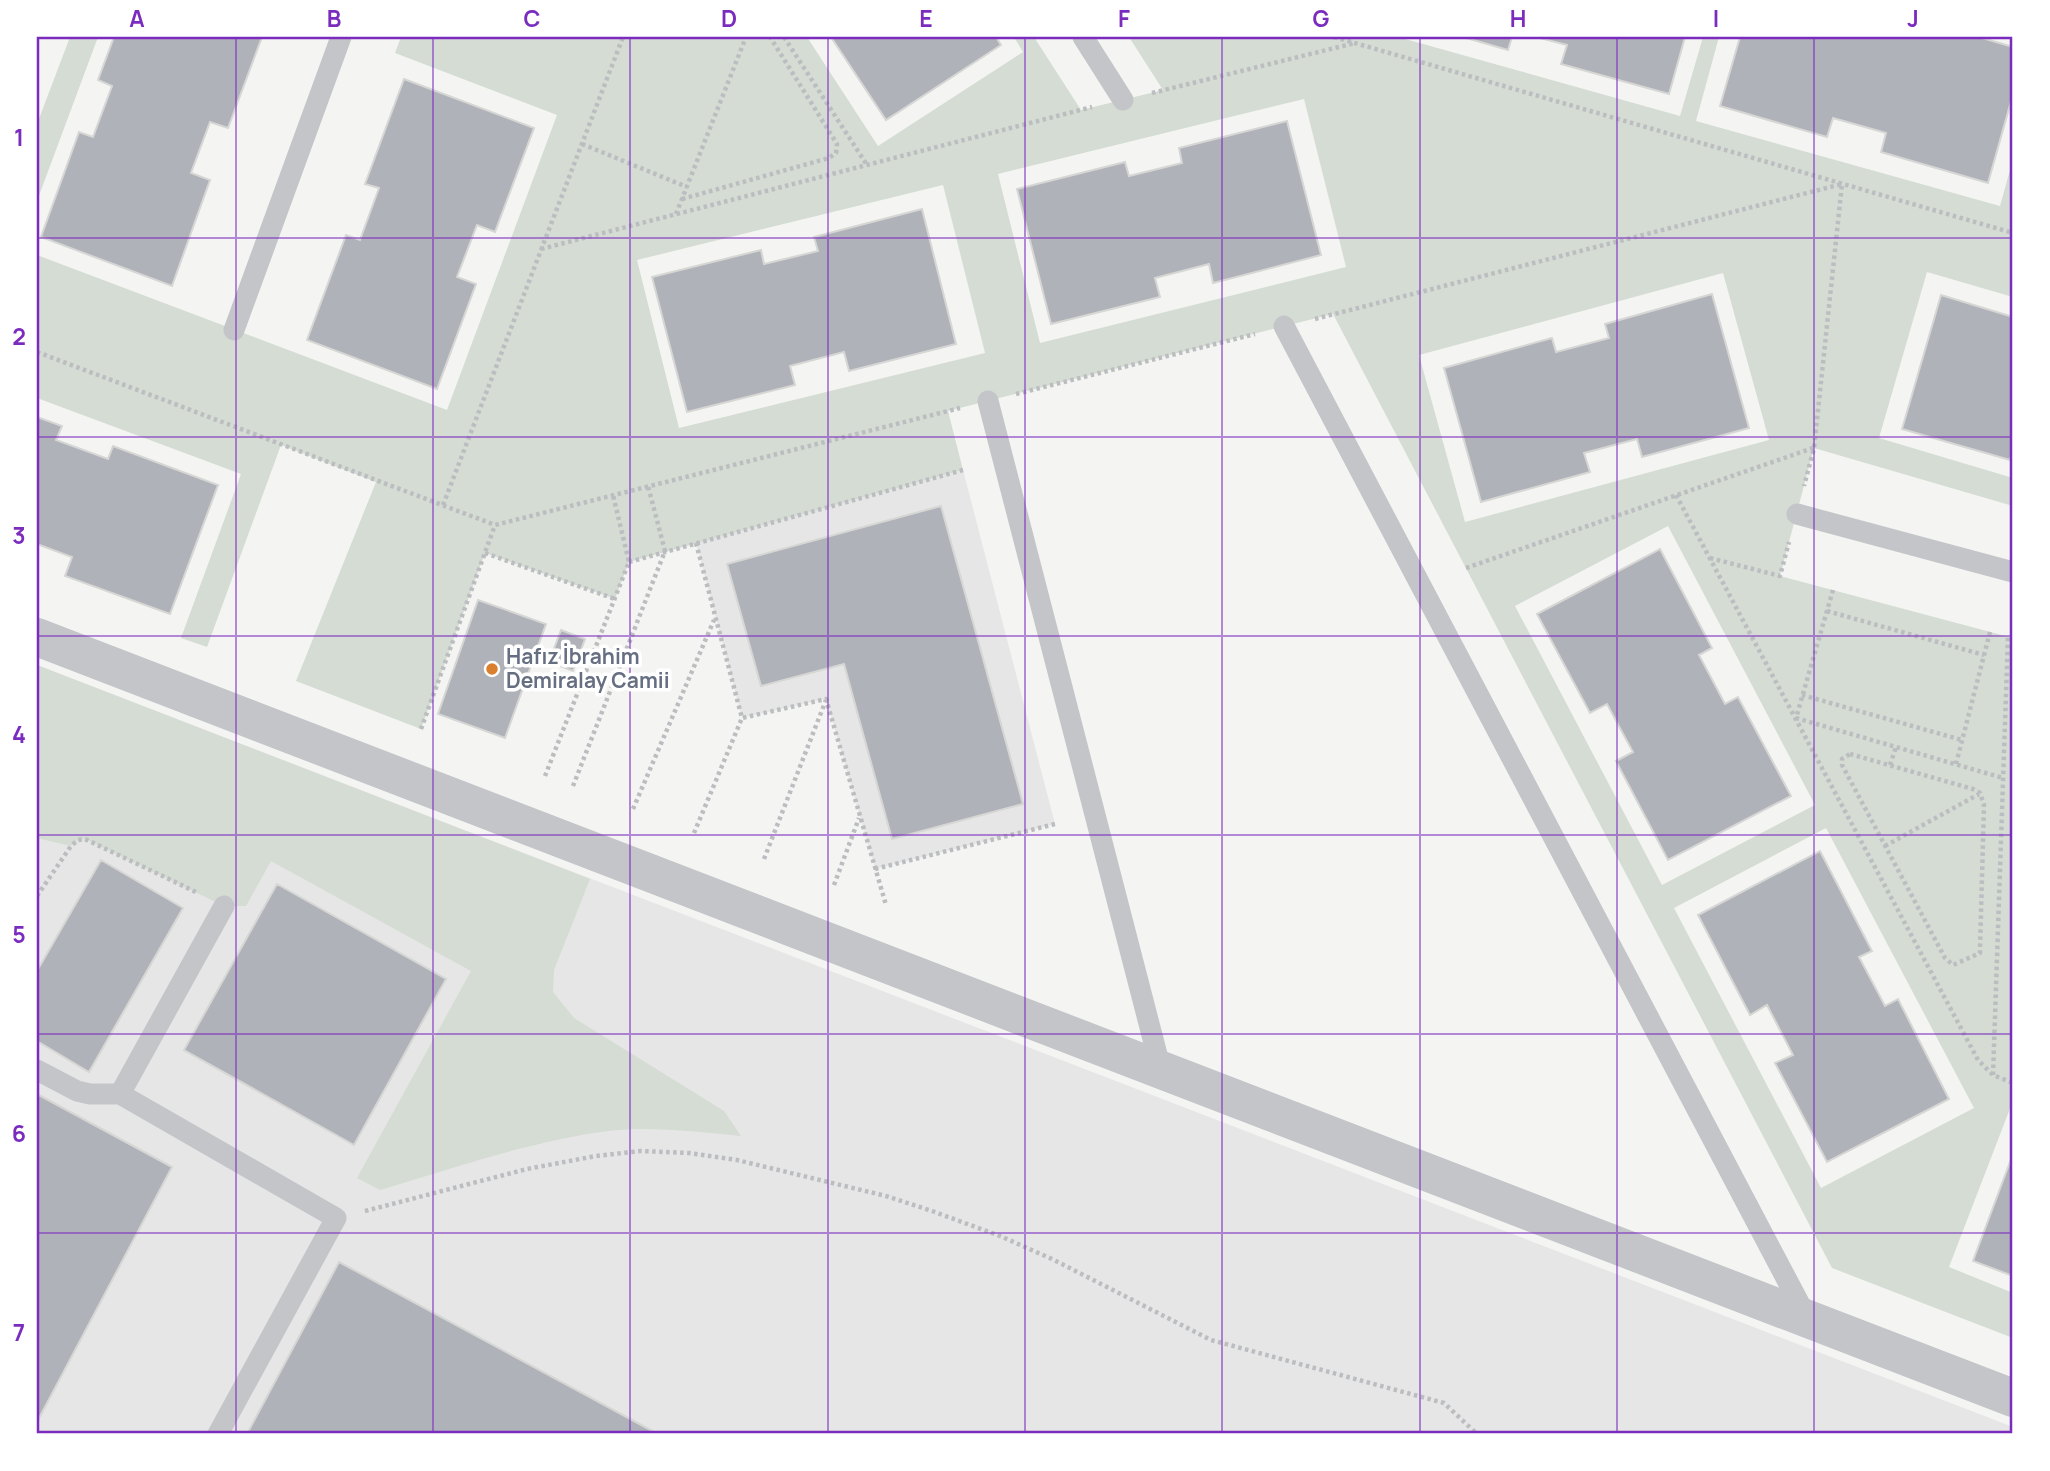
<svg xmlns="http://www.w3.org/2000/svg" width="2050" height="1471" viewBox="0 0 2050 1471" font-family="Manrope,sans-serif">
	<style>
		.built { fill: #e5e6e5 }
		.green { fill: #d4dcd3; fill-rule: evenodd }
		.building { fill: #afb2b9; stroke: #d6d6d4; stroke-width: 2 }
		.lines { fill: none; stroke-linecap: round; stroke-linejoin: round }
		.path { stroke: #bcbdc0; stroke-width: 4.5; stroke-dasharray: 3.5 3.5; stroke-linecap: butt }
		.lane { stroke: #c3c5c9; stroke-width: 21 }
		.street { stroke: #c3c5c9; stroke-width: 38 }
		.grid { fill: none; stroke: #7b2cbf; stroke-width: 2; stroke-opacity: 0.55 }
		.poi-dot { fill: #d97f2e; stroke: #fff; stroke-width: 2.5 }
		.labels { text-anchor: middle; stroke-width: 7; stroke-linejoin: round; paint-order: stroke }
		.poi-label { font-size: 21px; font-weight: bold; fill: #666e81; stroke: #fff; text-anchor: start }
		.neatline { fill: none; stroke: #7b2cbf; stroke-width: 2.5 }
		.grid-label { font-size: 23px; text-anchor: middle; font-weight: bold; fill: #7b2cbf }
	</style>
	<rect width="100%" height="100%" fill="#f4f5f2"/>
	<!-- built -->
	<path class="built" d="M963 470 1055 824 875 869 826 699 742 718 696 543Z
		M37 665 2013 1427V1434H37Z"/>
	<!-- green -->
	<path class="green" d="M70 37H98L37 201V124Z
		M401 37H807L878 146 1023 52 1014 37H1034L1081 110 1163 90 1129 37H1398L1680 116 1703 37H1719L1696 121 2000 206 2013 159V297L1927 272 1879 438 2013 478V506L1814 448 1780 576 2013 638V1106H2011L1949 1267 2013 1293V1338L1832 1268 1333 314 948 411 963 470 629 562 615 599 485 553 421 729 296 681 376 482 281 445 207 647 181 638 241 474 37 398V255L447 410 557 115 395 53ZM1304 99 1346 267 1040 343 998 174ZM943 185 985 353 679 428 637 260ZM1723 273 1769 440 1465 522 1419 355ZM1668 526 1815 805 1662 885 1515 606ZM1826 828 1974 1108 1821 1188 1674 908Z
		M37 665 590 879 554 970 553 992 574 1018 724 1111 741 1136C697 1132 652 1126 608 1131 530 1141 455 1168 380 1190L357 1178 471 971 271 861 246 906H224L85 839 78 840 71 846 37 838Z"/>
	<!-- building -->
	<path class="building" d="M114 37H262L228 128 210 122 191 173 210 180 172 286 41 237 79 132 93 137 112 86 98 80Z
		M831 37H996L1001 45 886 120Z
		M1463 37H1512L1508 50Z
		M1536 37H1685L1669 94 1561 64 1567 45Z
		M1740 37H1979L2013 47V94L1988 183 1881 152 1886 133 1833 118 1827 137 1720 106Z
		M404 79 534 128 495 232 477 225 457 277 476 284 437 389 307 340 346 235 360 240 379 188 365 184Z
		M1287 121 1321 255 1213 283 1209 264 1155 278 1160 297 1051 324 1017 189 1125 162 1129 176 1182 163 1179 148Z
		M922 209 956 344 849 371 844 352 790 366 795 385 687 412 652 277 761 250 764 264 818 251 814 237Z
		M1712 294 1749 428 1642 457 1637 439 1584 453 1590 472 1481 502 1444 368 1552 338 1556 352 1609 338 1605 324Z
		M1941 295 2013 317V449L2010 460 1902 429Z
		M37 417 62 426 56 440 108 459 113 446 218 485 170 614 65 576 72 557 37 544Z
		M941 506 1023 804 892 839 844 664 761 686 727 564Z
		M1660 549 1712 648 1699 655 1725 704 1738 697 1791 796 1668 860 1616 761 1633 752 1607 704 1590 713 1537 614Z
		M478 600 546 624 505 738 438 714Z
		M561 630 585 639 573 671 549 662Z
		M1820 851 1872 951 1859 957 1885 1006 1898 999 1949 1099 1827 1162 1775 1063 1793 1055 1767 1005 1750 1015 1698 915Z
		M101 860 183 908 89 1072 37 1041V971Z
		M277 884 446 979 354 1145 184 1050Z
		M37 1094 172 1167 37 1422Z
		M2013 1154V1276L1973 1261Z
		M339 1262 658 1434H247Z"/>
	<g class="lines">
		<!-- path -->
		<path class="path" d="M784 37 867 165
			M1334 37 2013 233
			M1152 93 1355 43
			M582 144 687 187
			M682 199 829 158 836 153 837 144 770 37
			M676 214 746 37
			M541 249 1092 107
			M1315 319 1842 184 1814 448 1804 486
			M37 352 495 525 960 408
			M1016 394 1255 334
			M1676 495 1978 1060 1993 1075 2013 1083
			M443 505 623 37
			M696 543 742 718 826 699 886 905
			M485 553 615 599
			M1710 558 1780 576 1789 542
			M629 562 963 470
			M1466 568 1813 448
			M1833 590 1796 718 2003 778
			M1827 611 1984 655
			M1802 695 1962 740
			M421 729 495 525
			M1850 754 1973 789 1980 793 1984 805 1980 949V953L1953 965 1945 958 1842 765V759Z
			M1956 764 1990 632
			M1890 765 1896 747
			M545 776 629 562 613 495
			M573 786 665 551 648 486
			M633 809 714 620
			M694 833 742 718
			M1885 846 1979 794
			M764 859 826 700
			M875 869 1055 824
			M834 885 859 818
			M37 896 71 846 78 840 85 839 198 893
			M1993 1075 2008 636
			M365 1211 527 1169 596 1156 641 1151 689 1153 737 1160 886 1196 932 1211 1000 1236 1052 1259 1211 1340 1444 1403 1477 1434"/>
		<!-- lane -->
		<path class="lane" d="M1083 37 1123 100
			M1284 326 1806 1316
			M234 330 341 37
			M988 401 1161 1070
			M1797 514 2013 572
			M37 1070 77 1091 90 1094H120
			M218 1434 336 1218 120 1094 224 906"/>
		<!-- street -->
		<path class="street" d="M37 637 2013 1398"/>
	</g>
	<!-- grid -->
	<path class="grid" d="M236 37V1434M433 37V1434M630 37V1434M828 37V1434M1025 37V1434M1222 37V1434M1420 37V1434M1617 37V1434M1814 37V1434M37 238H2013M37 437H2013M37 636H2013M37 835H2013M37 1034H2013M37 1233H2013"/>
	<!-- markers -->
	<circle class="poi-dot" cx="492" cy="669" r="7"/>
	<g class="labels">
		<!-- poi labels -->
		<g class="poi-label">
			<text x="506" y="664">Hafız İbrahim<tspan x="506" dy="24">Demiralay Camii</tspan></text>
		</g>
	</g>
	<!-- border -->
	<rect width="2050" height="1471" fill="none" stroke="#ffffff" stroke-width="77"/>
	<rect x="38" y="38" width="1973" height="1394" class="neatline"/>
	<g class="grid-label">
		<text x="137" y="27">A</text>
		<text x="334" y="27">B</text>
		<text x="532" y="27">C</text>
		<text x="729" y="27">D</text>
		<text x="926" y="27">E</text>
		<text x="1124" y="27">F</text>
		<text x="1321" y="27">G</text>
		<text x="1518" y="27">H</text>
		<text x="1716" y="27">I</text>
		<text x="1913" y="27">J</text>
		<text x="19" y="146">1</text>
		<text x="19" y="345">2</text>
		<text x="19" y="544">3</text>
		<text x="19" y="743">4</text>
		<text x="19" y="943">5</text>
		<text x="19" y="1142">6</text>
		<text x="19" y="1341">7</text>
	</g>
</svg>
